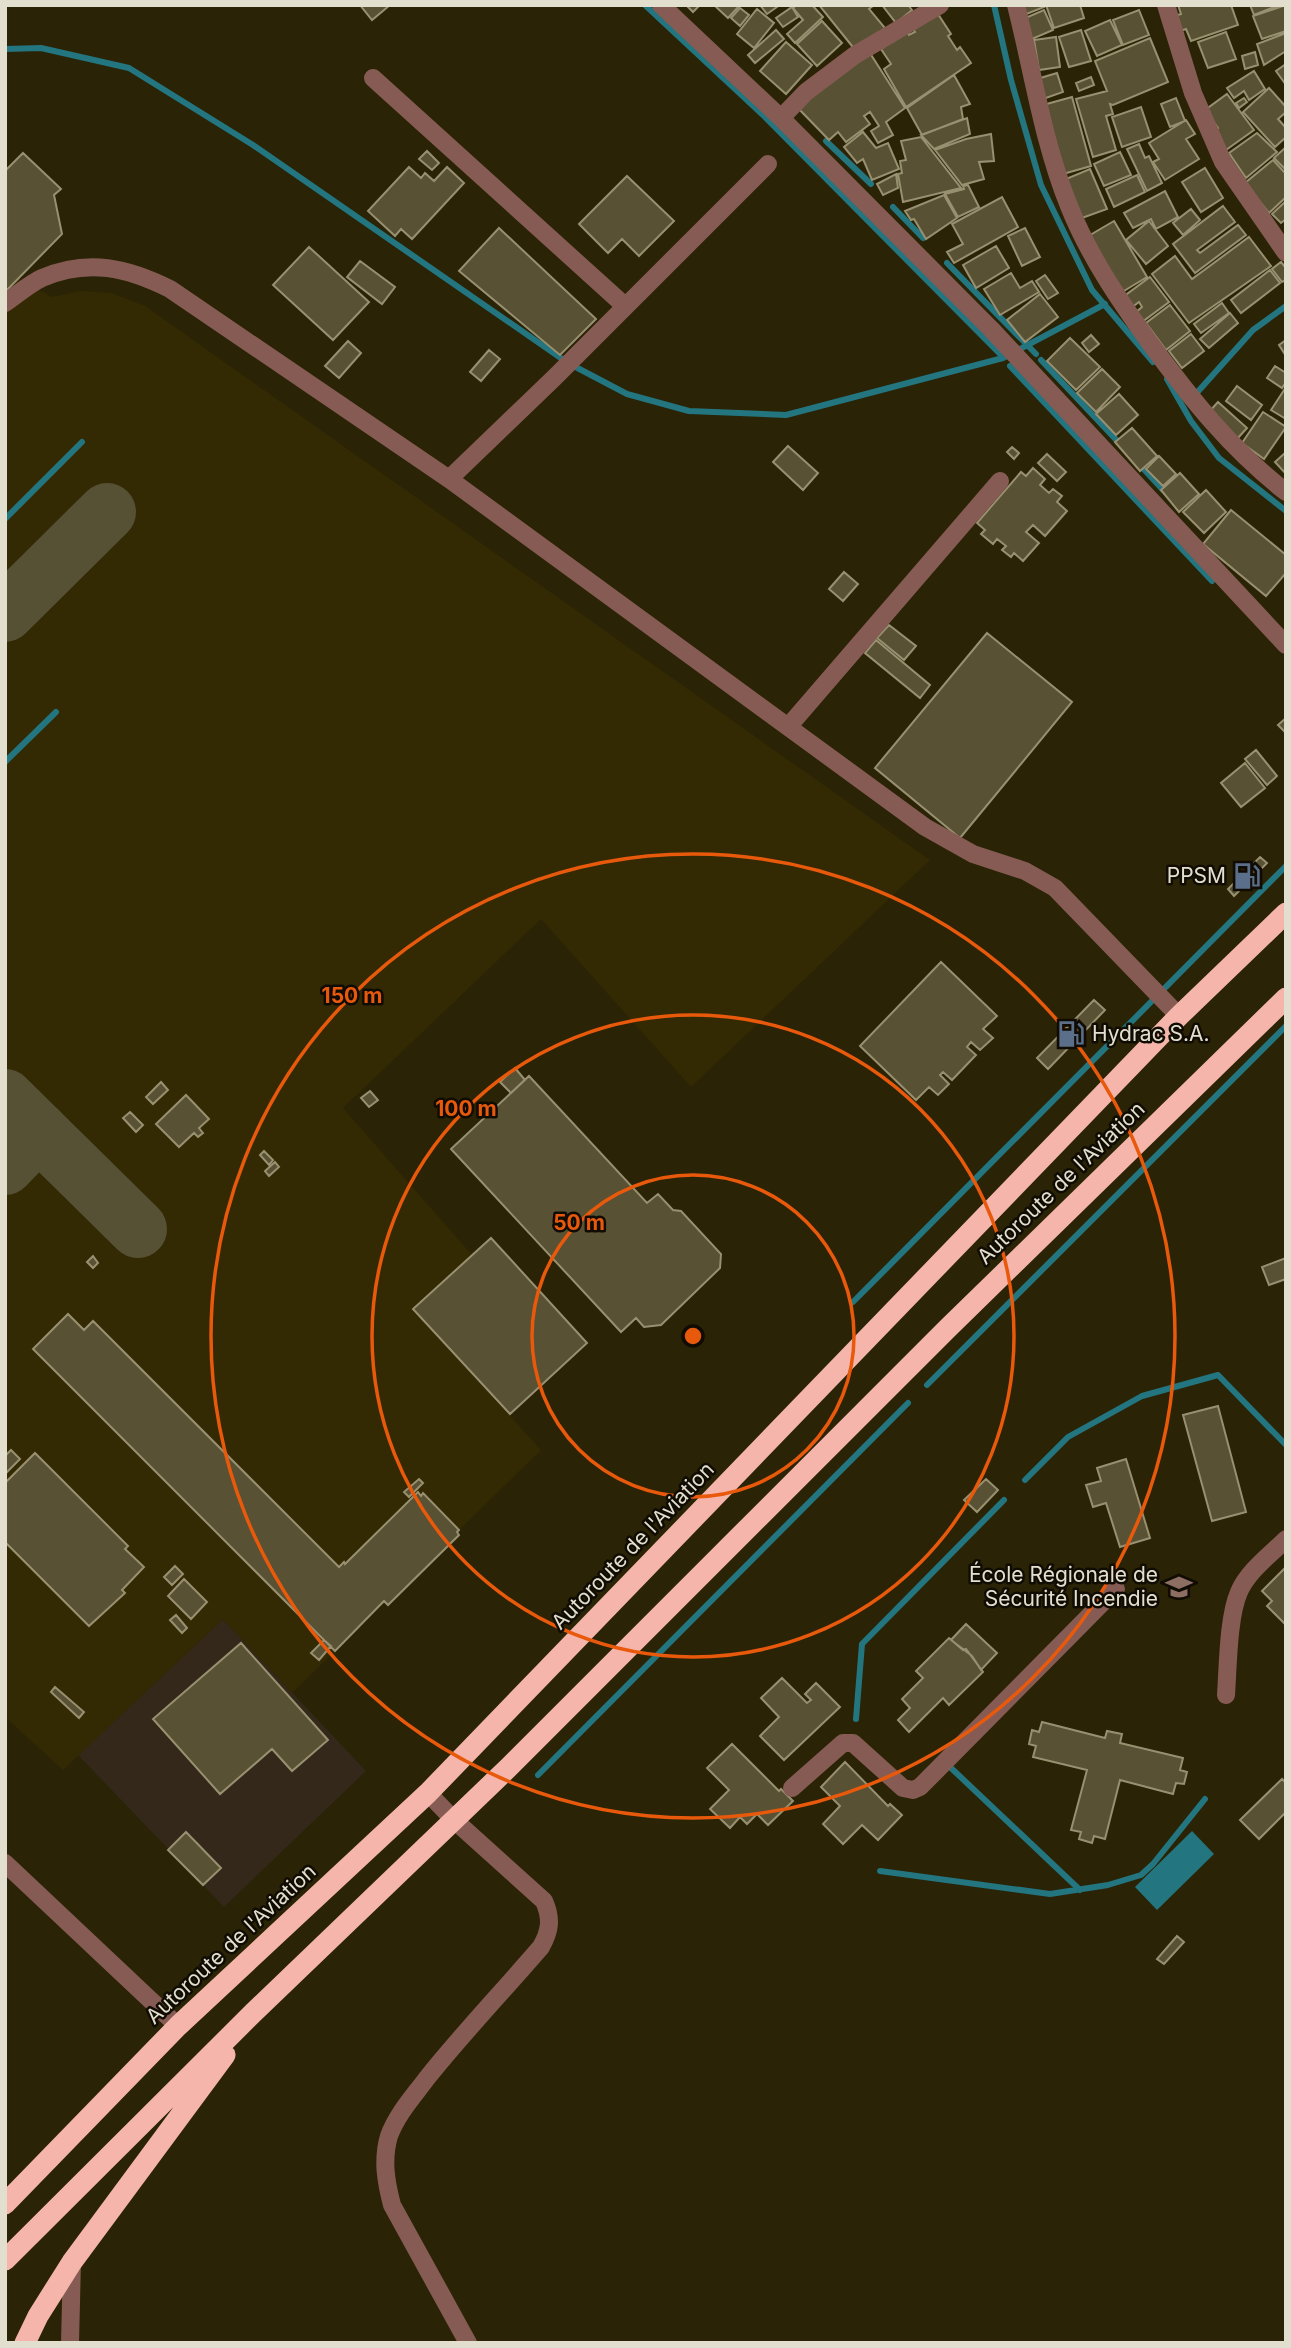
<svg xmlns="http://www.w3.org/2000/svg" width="1291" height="2348" viewBox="0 0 1291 2348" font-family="Inter,sans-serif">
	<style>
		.commercial { fill: #34281a }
		.built { fill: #332a03 }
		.water { fill: #23757f }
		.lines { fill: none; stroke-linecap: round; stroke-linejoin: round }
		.stream { stroke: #23757f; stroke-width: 6 }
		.taxiway { stroke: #565035; stroke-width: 58 }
		.building { fill: #585133; stroke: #989070; stroke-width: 2 }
		.minor { stroke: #865b54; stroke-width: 18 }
		.highway { stroke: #f5b5aa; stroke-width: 21 }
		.ring { fill: none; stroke: #e8590c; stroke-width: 3.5 }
		.labels { text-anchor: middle; stroke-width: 5; stroke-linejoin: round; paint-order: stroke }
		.poi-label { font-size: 21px; fill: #e3dfce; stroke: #100c03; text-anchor: end }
		.street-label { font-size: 21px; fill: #e3dfce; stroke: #100c03 }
		.centre { fill: #e8590c; stroke: #100c03; stroke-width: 3.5 }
		.ring-label { font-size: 21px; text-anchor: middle; font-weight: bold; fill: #e8590c; stroke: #100c03; stroke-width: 5; stroke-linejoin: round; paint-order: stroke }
	</style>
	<rect width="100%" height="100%" fill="#2a2305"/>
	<!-- commercial -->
	<path class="commercial" d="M223 1619 366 1771 224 1907 78 1755Z"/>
	<!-- built -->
	<path class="built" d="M5 270 52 297 80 291 112 293 145 306 930 860 691 1087 541 919 343 1108 472 1255 413 1309 541 1450 292 1693 223 1619 63 1770 5 1717Z"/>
	<!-- water -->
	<path class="water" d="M1192 1831 1214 1854 1157 1910 1135 1887Z"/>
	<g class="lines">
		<!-- stream -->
		<path class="stream" d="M645 5 763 115 1002 356
			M994 5 1011 80 1041 185 1092 290 1153 362
			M5 49 41 48 129 68 253 145 568 363 627 394 689 411 786 415 1003 358 1105 304
			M826 141 871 184
			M893 207 923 238
			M947 263 1036 354
			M1041 360 1121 445
			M1010 366 1212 581
			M1167 379 1191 421 1219 458 1286 511
			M1194 396 1253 330 1286 306
			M1138 463 1163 490
			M5 519 82 442
			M5 762 56 712
			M853 1302 1286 866
			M927 1385 1286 1026
			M1025 1480 1068 1437 1142 1396 1218 1375 1286 1445
			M856 1719 862 1644 1004 1500
			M950 1767 1080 1890
			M538 1775 908 1403
			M880 1871 1050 1894 1108 1885 1141 1875 1153 1864 1205 1799"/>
		<!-- taxiway -->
		<path class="taxiway" d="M5 613 107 512
			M5 1098 138 1229
			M5 1166 39 1131"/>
	</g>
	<!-- building -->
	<path class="building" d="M360 5H390L372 20Z
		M686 5H700L693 12Z
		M714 5H740L728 18Z
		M760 5H776L777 7 767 14Z
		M796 5H812L823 17 795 43 787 34 803 20 793 8Z
		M819 5H874L869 9 885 28 856 51Z
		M882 5H908L912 10 896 23Z
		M1020 5H1043L1044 7 1024 15Z
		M1046 5H1080L1084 18 1054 28Z
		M1178 5H1231L1238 25 1191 41 1186 29 1180 31 1174 16 1181 14Z
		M1250 5H1279L1254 15Z
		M1286 5V31L1262 39 1253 16Z
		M792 7 798 17 783 27 776 18Z
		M740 8 749 15 740 26 731 18Z
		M757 9 774 23 754 48 737 34Z
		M1044 10 1053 30 1032 39 1023 19Z
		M1139 10 1149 35 1123 45 1113 20Z
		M936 11 951 34 948 36 957 50 960 47 971 63 906 107 884 69 891 64 881 49 907 31 909 35 915 32 912 28Z
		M1110 20 1122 45 1097 56 1085 31Z
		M822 21 842 43 817 66 797 44Z
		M776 30 784 39 755 63 748 55Z
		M1081 30 1091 61 1069 67 1059 37Z
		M1226 32 1236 59 1208 68 1198 42Z
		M1286 33V51L1264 65 1257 44Z
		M1056 37 1060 67 1039 70 1034 40Z
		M1150 38 1168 82 1113 105 1110 104 1113 114 1106 116 1116 150 1093 157 1076 99 1107 91 1095 61Z
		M786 42 812 65 786 94 760 71Z
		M868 50 905 108 886 122 893 135 878 143 871 131 879 126 870 112 864 116 870 124 846 142 838 132 829 140 796 106Z
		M1255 52 1258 65 1245 69 1242 56Z
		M1286 64V85L1276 71Z
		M1254 71 1265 89 1249 100 1244 91 1234 98 1227 88Z
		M1057 73 1063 92 1043 99 1037 79Z
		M954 75 970 104 961 107 963 119 922 135 907 108Z
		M1091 77 1094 85 1079 91 1076 83Z
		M1269 88 1286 107V112L1278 119 1286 128V137L1275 147 1243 112Z
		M1227 94 1254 130 1226 150 1212 132 1218 128 1205 110Z
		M1072 97 1091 166 1063 174 1043 105Z
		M1176 98 1185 121 1170 127 1161 104Z
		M1244 98 1247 102 1239 108 1236 103Z
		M1141 107 1151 137 1122 147 1112 117Z
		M967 118 970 134 934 149 921 135Z
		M1186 120 1195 134 1186 139 1199 159 1165 180 1153 162 1159 159 1149 143Z
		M863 132 876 148 888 143 899 169 872 180 863 159 857 163 844 147Z
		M1257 133 1277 152 1246 178 1229 153Z
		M991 134 994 161 979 162 984 179 962 185 935 150 966 139Z
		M921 137 961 188 903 202 898 174 902 173 900 161 906 160 901 141Z
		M1139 144 1145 158 1149 156 1162 183 1147 191 1127 149Z
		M1286 147V170L1274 158Z
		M427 151 439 163 432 170 419 159Z
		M1120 152 1131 175 1104 186 1094 164Z
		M23 153 61 189 54 195 62 234 5 292V171Z
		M1273 160 1286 174V197L1269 213 1245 183Z
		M409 167 421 178 425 173 434 181 447 167 464 183 412 239 401 229 395 236 368 211Z
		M1205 168 1223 198 1201 212 1182 182Z
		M1090 169 1107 209 1082 218 1066 179Z
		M896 174 898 188 883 195 877 184Z
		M1137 175 1145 192 1114 207 1106 189Z
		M627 176 674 221 639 256 622 239 608 253 579 224Z
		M968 185 979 207 958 217 945 194 964 189 963 186Z
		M1165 191 1178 217 1156 229 1151 219 1133 228 1124 213Z
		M944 195 957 218 926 239 914 219 911 220 905 211Z
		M1002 197 1018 227 954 263 947 252 963 244 952 224Z
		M1286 201V219L1281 223 1272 214Z
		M1223 206 1235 222 1197 250 1200 253 1238 225 1246 235 1195 273 1173 244Z
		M1191 209 1200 220 1183 235 1173 223Z
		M1114 221 1147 277 1119 294 1085 238Z
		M1149 221 1168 246 1146 264 1126 240Z
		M499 228 596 319 560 355 459 271Z
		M1025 228 1040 257 1022 266 1008 236Z
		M1249 237 1271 266 1189 323 1152 274 1175 256 1192 279Z
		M996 246 1009 268 976 288 963 265Z
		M309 247 369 302 333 340 273 285Z
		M360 261 395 287 382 304 347 277Z
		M1281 262 1286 268V280L1282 282 1272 269Z
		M1270 270 1280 283 1241 313 1231 300Z
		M1011 273 1020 288 1032 281 1039 292 1000 315 984 289Z
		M1045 275 1058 293 1048 299 1036 281Z
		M1150 277 1169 302 1142 322 1135 313 1142 307 1139 302 1131 308 1123 297Z
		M1040 294 1058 317 1025 342 1007 320Z
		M1222 303 1229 313 1201 333 1194 324Z
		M1170 305 1190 331 1166 350 1146 323Z
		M1230 313 1238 323 1209 348 1200 339Z
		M1191 334 1204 351 1182 368 1169 351Z
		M1091 335 1099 344 1089 352 1082 343Z
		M1070 338 1100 367 1076 390 1047 361Z
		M1286 340V356L1279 345Z
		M348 341 361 353 339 378 325 366Z
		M489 350 500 359 481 381 470 372Z
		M1275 366 1286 373V382L1282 388 1267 378Z
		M1102 369 1120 387 1096 412 1077 393Z
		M1237 386 1262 405 1251 420 1226 401Z
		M1286 387V419L1271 410Z
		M1119 394 1138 415 1116 435 1096 414Z
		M1218 402 1247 428 1237 439 1208 413Z
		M1263 412 1286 427 1264 459 1242 443Z
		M1132 428 1157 456 1140 471 1115 442Z
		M788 446 818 473 803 490 773 462Z
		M1012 447 1019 453 1014 459 1007 452Z
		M1286 452V474L1275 462Z
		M1047 454 1066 472 1057 481 1038 463Z
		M1159 456 1176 474 1163 486 1146 469Z
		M1033 468 1045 479 1040 485 1049 493 1053 489 1062 496 1057 502 1067 511 1045 536 1033 525 1026 532 1039 543 1023 561 1014 553 1011 557 1002 550 1006 546 997 539 993 544 981 534 985 530 977 523 1021 472 1026 476Z
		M1180 473 1199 494 1179 512 1161 490Z
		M1206 490 1226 512 1204 533 1183 512Z
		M1231 510 1286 555V573L1266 596 1203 544Z
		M844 572 858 584 843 601 829 589Z
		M889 625 916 646 904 660 877 638Z
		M987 633 1072 702 960 838 875 768Z
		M876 640 930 685 920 698 865 653Z
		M1286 718V733L1278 725Z
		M1256 750 1277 776 1267 785 1245 759Z
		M1245 763 1265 788 1241 807 1221 783Z
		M1260 857 1267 863 1234 896 1228 889Z
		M941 962 997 1016 983 1029 993 1038 980 1050 971 1042 967 1047 976 1055 952 1080 943 1072 940 1075 949 1084 938 1095 929 1087 916 1100 860 1046Z
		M1094 1000 1105 1010 1048 1069 1037 1058Z
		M515 1068 525 1080 511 1093 500 1082Z
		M529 1076 647 1203 658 1194 673 1210 681 1211 721 1254 720 1268 661 1325 644 1327 636 1318 621 1332 451 1149Z
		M161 1082 168 1090 153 1104 146 1097Z
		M370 1091 378 1100 369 1107 361 1098Z
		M186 1095 209 1119 199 1128 203 1133 198 1137 194 1133 179 1147 156 1124Z
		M130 1112 143 1125 136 1132 123 1118Z
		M264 1151 273 1160 269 1165 260 1155Z
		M275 1162 279 1167 269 1176 265 1171Z
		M491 1238 587 1343 510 1414 413 1309Z
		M93 1256 98 1263 93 1268 87 1262Z
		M1286 1258V1279L1269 1285 1262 1267Z
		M68 1314 84 1330 93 1321 339 1567 344 1562 345 1564 418 1492 421 1496 423 1493 459 1530 457 1532 459 1535 388 1605 384 1601 335 1651 33 1349Z
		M1218 1406 1246 1512 1212 1521 1183 1415Z
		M11 1450 20 1459 5 1474V1456Z
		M35 1453 128 1546 125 1549 144 1567 122 1590 125 1593 89 1626 5 1542V1483Z
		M1126 1459 1150 1538 1120 1547 1106 1503 1093 1507 1086 1485 1101 1481 1097 1468Z
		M419 1479 423 1483 409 1497 404 1492Z
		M986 1479 998 1490 977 1512 964 1500Z
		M175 1566 183 1574 172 1585 164 1577Z
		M1286 1567V1625L1267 1606 1272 1601 1262 1591Z
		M184 1579 207 1602 191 1619 168 1596Z
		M176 1615 187 1628 182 1633 170 1620Z
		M966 1624 997 1653 981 1670 972 1656 951 1640Z
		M949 1638 963 1650 966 1649 983 1672 949 1705 943 1698 909 1732 898 1720 910 1708 902 1699 923 1678 916 1671Z
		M324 1640 331 1646 319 1660 311 1653Z
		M241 1643 328 1740 292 1771 272 1749 220 1794 153 1719Z
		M782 1678 807 1703 811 1700 805 1694 816 1683 840 1707 784 1760 760 1736 779 1717 761 1698Z
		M55 1687 84 1712 79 1718 51 1692Z
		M1042 1722 1105 1738 1107 1731 1122 1734 1120 1743 1183 1758 1180 1770 1187 1772 1184 1784 1176 1783 1173 1794 1120 1780 1105 1839 1094 1836 1092 1843 1079 1839 1081 1832 1071 1830 1087 1770 1033 1757 1036 1746 1029 1744 1032 1730 1039 1732Z
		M732 1744 779 1791 781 1789 793 1801 768 1825 757 1814 747 1824 740 1817 730 1828 710 1809 729 1790 707 1768Z
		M845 1762 888 1806 890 1804 902 1815 878 1840 862 1825 843 1844 823 1824 840 1806 821 1787Z
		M1282 1779 1286 1783V1812L1259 1839 1240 1820Z
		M186 1832 221 1868 203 1885 168 1850Z
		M1177 1936 1184 1942 1164 1964 1157 1959Z"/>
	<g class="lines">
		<!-- minor -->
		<path class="minor" d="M661 5 781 118 991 329 1286 645
			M1016 5C1033 72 1043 142 1069 206 1089 256 1119 300 1150 343 1192 400 1230 448 1286 492
			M1166 5 1193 93 1223 162 1286 253
			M373 78 625 306
			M781 118 806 92 855 55 940 5
			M5 303C17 295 29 284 42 278 88 258 128 268 170 289L449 479 925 827 973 854 1025 871 1055 888 1179 1016
			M449 479 554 378 768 164
			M788 727 1000 481
			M1226 1695C1228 1667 1228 1617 1239 1592 1248 1571 1270 1555 1286 1539
			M792 1788 843 1743H853L903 1788 913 1790 920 1787 1116 1589
			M428 1793 453 1819 544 1901C552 1919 550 1931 541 1947 503 1991 463 2033 427 2078 413 2097 397 2114 389 2136 382 2160 386 2182 392 2205L468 2343
			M5 1863 178 2026
			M70 2343 72 2262"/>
		<!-- highway -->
		<path class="highway" d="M5 2204 178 2026 428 1793 1179 1016 1286 913
			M5 2260 254 2012 508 1768 948 1328 1286 998
			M25 2343 38 2316 72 2262 225 2055"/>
	</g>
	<!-- distance rings -->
	<g class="ring">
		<circle cx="693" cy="1336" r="161"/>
		<circle cx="693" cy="1336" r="321"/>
		<circle cx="693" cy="1336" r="482"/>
	</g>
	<!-- icons -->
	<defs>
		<symbol id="fuel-bare" viewBox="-9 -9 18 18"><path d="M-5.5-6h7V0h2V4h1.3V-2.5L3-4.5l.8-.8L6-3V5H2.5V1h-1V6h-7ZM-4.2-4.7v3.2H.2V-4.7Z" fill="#5c6f8a" stroke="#100c03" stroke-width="2.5" paint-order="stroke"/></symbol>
		<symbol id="school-bare" viewBox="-9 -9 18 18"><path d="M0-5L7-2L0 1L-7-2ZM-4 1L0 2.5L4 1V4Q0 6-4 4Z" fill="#8d6e63" stroke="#100c03" stroke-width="2.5" paint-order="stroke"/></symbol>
	</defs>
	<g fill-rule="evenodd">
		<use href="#fuel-bare" x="1228" y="857" width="38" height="38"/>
		<use href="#fuel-bare" x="1052" y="1015" width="38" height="38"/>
		<use href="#school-bare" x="1160" y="1568" width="38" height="38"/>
	</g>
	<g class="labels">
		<!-- poi labels -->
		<g class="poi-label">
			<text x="1226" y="883">PPSM</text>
			<text x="1092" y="1041" text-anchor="start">Hydrac S.A.</text>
			<text x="1158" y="1582">École Régionale de<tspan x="1158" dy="24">Sécurité Incendie</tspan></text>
		</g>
		<!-- street labels -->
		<g class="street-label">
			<text transform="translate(1061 1183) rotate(-44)" y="7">Autoroute de l'Aviation</text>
			<text transform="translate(633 1546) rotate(-46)" y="7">Autoroute de l'Aviation</text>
			<text transform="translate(231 1944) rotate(-43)" y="7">Autoroute de l'Aviation</text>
		</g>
	</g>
	<circle cx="693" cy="1336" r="10" class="centre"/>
	<g class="ring-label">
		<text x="352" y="1003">150 m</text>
		<text x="466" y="1116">100 m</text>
		<text x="579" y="1230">50 m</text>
	</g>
	<!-- border -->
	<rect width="1291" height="2348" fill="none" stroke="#e3dfce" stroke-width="14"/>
</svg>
